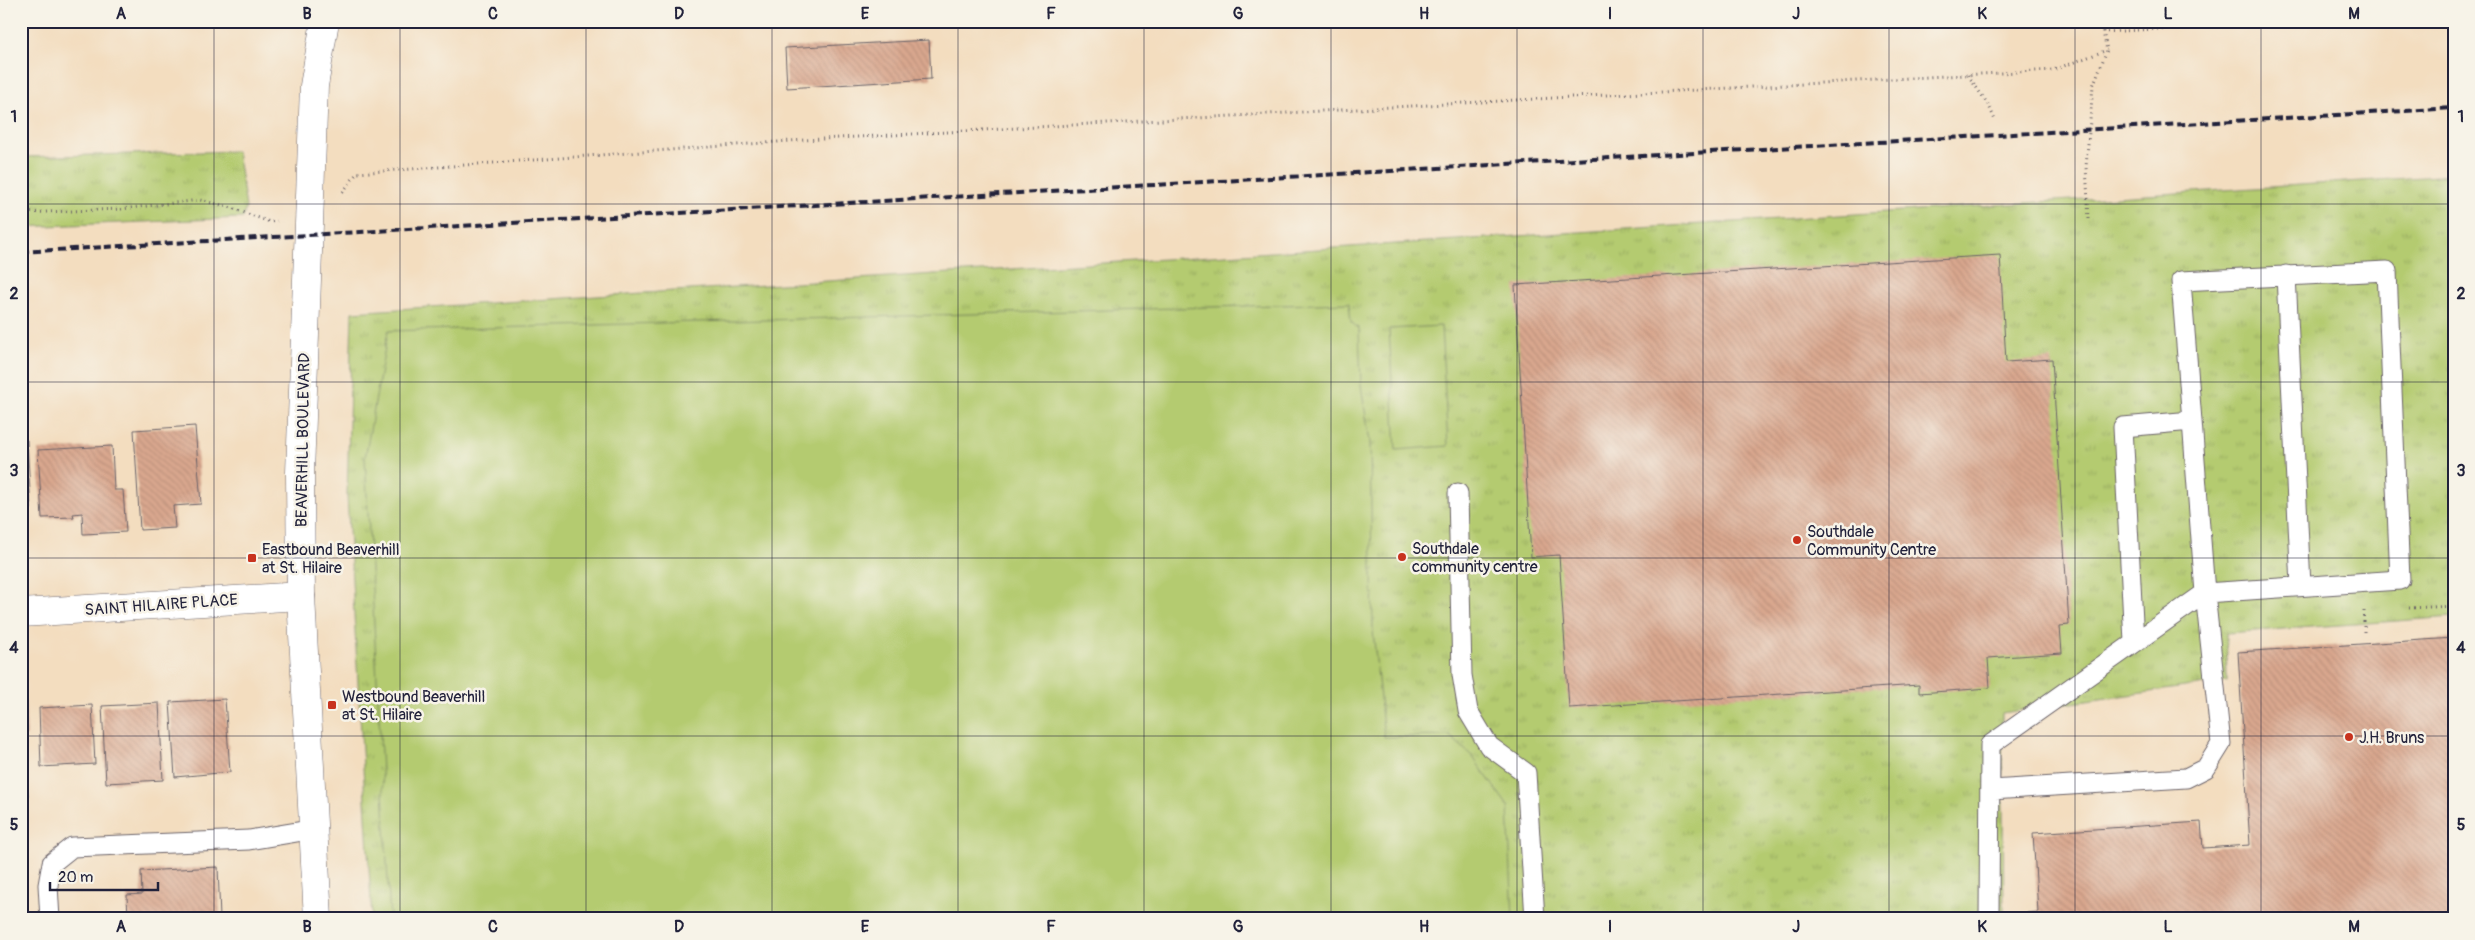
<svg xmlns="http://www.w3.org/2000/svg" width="2475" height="940" viewBox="0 0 2475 940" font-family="Pangolin,sans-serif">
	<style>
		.grass { fill: url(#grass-tufts); stroke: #6b7656 }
		.pitch { fill: #b4cb70; stroke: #6b7656 }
		.building { fill: url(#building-back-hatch) }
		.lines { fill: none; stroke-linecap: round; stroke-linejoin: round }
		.service-casing { stroke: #6b6369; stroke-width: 21 }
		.minor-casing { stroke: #6b6369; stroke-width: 29 }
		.tertiary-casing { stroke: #6b6369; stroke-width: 29 }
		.path { stroke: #6b6369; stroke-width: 3; stroke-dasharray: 1 4; stroke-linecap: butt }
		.service { stroke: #fff; stroke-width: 19 }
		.minor { stroke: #fff; stroke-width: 28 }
		.tertiary { stroke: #fff; stroke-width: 28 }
		.rail { stroke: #22223b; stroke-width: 4; stroke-dasharray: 8 4; stroke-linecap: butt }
		.grid { fill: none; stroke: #22223b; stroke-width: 1; stroke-opacity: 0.55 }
		.poi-dot { fill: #c8321e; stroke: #f7f3e8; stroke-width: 2 }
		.labels { text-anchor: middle; stroke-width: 5; stroke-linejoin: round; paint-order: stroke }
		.street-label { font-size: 16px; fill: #22223b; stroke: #f7f3e8 }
		.poi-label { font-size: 16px; fill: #22223b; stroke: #f7f3e8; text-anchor: start }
		.neatline { fill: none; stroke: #22223b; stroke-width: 2 }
		.grid-label { font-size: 16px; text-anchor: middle; font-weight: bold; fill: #22223b }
	</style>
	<defs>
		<pattern id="grass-tufts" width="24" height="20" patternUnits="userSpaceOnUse" patternTransform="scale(1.25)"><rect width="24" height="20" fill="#b4cb70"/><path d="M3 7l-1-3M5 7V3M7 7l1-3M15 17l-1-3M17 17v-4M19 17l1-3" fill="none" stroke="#9aae62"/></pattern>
		<pattern id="building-back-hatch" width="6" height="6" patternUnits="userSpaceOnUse" patternTransform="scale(1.25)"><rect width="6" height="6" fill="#d9a78e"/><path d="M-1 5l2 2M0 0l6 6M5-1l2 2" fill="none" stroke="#ba8f7b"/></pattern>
	</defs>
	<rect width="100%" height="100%" fill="#f7f3e8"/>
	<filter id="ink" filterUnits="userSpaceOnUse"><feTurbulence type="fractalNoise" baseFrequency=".02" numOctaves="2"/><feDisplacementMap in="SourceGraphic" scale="10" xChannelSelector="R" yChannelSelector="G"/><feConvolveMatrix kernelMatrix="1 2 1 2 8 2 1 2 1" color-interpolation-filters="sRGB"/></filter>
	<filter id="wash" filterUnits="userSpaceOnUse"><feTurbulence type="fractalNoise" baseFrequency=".0096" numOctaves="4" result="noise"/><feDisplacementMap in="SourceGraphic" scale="20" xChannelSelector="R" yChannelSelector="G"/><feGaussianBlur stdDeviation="1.12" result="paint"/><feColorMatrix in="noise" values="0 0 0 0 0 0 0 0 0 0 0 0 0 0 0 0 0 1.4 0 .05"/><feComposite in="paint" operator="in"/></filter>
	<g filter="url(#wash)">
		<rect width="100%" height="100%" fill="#f3ddbf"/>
		<!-- grass -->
		<path class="grass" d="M237 151 246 207 243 218 21 227V157Z
			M2454 175V617L2226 633 2227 681 2002 713 2004 919H372L347 496 352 312Z"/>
		<!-- pitch -->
		<path class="pitch" d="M1349 303 1351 322 1359 329 1361 385 1370 442 1373 631 1384 737 1450 736 1472 756 1508 806 1513 919H390L365 458 388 331Z
			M1441 326 1448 446 1396 450 1389 329Z"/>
		<g id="blocks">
			<!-- building -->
			<path class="building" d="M929 40 931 79 787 88 785 48Z
				M2000 255 2006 362 2052 359 2069 625 2060 626 2062 653 1988 658 1990 688 1919 693V685L1569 708 1559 555 1531 557 1515 285Z
				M195 426 201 504 173 506 175 528 140 530 134 430Z
				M21 440H27L31 509H21Z
				M112 446 114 490H123L126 532 83 534 82 513 73 514 74 517 42 518 38 450Z
				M2454 638V919H2010V914L2038 912 2033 833 2201 822 2203 848 2250 845 2238 652Z
				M225 699 230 772 175 777 170 702Z
				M25 700 27 736H24L28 797H21V701Z
				M159 703 163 780 106 783 102 706Z
				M92 705 95 764 41 767 39 708Z
				M218 867 220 918 128 919 127 895 142 894 141 871Z"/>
		</g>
	</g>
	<g filter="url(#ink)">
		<use href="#blocks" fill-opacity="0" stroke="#6b6369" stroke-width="1"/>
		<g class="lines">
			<defs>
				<path id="service" d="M2286 275 2301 586
					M1458 493 1462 675 1468 711 1489 746 1526 773 1535 919
					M2134 642 2123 427 2192 421 2181 281 2387 271 2400 580 2205 593 2192 421
					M50 919 48 885 52 863 72 847 249 840 315 829
					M1989 919 1990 745 2205 593 2221 744 2206 768 2186 778 1991 790"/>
				<path id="minor" d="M21 613 301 596"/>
				<path id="tertiary" d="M318 919 301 596 300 473 314 86 325 21"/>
			</defs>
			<!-- service casing -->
			<use href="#service" class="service-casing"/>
			<!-- minor casing -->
			<use href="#minor" class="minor-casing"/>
			<!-- tertiary casing -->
			<use href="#tertiary" class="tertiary-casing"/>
			<!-- path -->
			<path class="path" d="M2103 21V32L2300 21
				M1968 75 1989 106 1995 120
				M343 192 357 173 804 140 2053 70 2107 50
				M21 213 121 209 200 200 229 207 270 222 277 221
				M2089 219 2086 167 2093 86 2107 50 2103 32
				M2409 608 2454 606
				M2364 611V636"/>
			<!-- service -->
			<use href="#service" class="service"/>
			<!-- minor -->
			<use href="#minor" class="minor"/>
			<!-- tertiary -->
			<use href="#tertiary" class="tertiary"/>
			<!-- rail -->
			<path class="rail" d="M21 252 2454 108"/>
		</g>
	</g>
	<!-- grid -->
	<path class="grid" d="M214 21V919M400 21V919M586 21V919M772 21V919M958 21V919M1144 21V919M1331 21V919M1517 21V919M1703 21V919M1889 21V919M2075 21V919M2261 21V919M21 204H2454M21 382H2454M21 558H2454M21 736H2454"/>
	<!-- markers -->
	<g class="poi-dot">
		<circle cx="1797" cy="540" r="5"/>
		<circle cx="1402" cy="557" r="5"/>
		<rect x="247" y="553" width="10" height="10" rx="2.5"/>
		<rect x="327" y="700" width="10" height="10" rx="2.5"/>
		<circle cx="2349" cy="737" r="5"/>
	</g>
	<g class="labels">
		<!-- street labels -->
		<g class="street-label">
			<text transform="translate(302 440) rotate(-89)" y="6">BEAVERHILL BOULEVARD</text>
			<text transform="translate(161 604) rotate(-4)" y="6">SAINT HILAIRE PLACE</text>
		</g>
		<!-- poi labels -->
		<g class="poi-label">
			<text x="1807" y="537">Southdale<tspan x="1807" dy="18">Community Centre</tspan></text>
			<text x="1412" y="554">Southdale<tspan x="1412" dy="18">community centre</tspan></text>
			<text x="262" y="555">Eastbound Beaverhill<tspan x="262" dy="18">at St. Hilaire</tspan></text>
			<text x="342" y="702">Westbound Beaverhill<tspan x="342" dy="18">at St. Hilaire</tspan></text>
			<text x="2359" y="743">J.H. Bruns</text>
		</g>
	</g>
	<!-- margin -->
	<rect width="2475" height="940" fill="none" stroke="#f7f3e8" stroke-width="55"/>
	<!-- scale -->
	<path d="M50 882v8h108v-8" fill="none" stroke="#22223b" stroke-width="2.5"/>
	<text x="58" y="882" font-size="15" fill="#22223b" stroke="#f7f3e8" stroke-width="4" paint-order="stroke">20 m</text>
	<rect x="28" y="28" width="2420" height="884" class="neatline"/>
	<g class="grid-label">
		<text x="121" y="19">A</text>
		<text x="307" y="19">B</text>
		<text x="493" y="19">C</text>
		<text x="679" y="19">D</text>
		<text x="865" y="19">E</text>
		<text x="1051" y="19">F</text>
		<text x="1238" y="19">G</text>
		<text x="1424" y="19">H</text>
		<text x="1610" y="19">I</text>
		<text x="1796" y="19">J</text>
		<text x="1982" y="19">K</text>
		<text x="2168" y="19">L</text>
		<text x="2354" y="19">M</text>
		<text x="14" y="122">1</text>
		<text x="2461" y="122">1</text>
		<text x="14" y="299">2</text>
		<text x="2461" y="299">2</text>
		<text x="14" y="476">3</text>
		<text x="2461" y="476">3</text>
		<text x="14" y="653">4</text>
		<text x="2461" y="653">4</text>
		<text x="14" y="830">5</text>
		<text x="2461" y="830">5</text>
		<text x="121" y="932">A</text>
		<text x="307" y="932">B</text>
		<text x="493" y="932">C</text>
		<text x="679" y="932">D</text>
		<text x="865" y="932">E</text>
		<text x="1051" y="932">F</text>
		<text x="1238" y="932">G</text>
		<text x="1424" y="932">H</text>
		<text x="1610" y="932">I</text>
		<text x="1796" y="932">J</text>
		<text x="1982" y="932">K</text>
		<text x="2168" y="932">L</text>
		<text x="2354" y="932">M</text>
	</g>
</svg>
